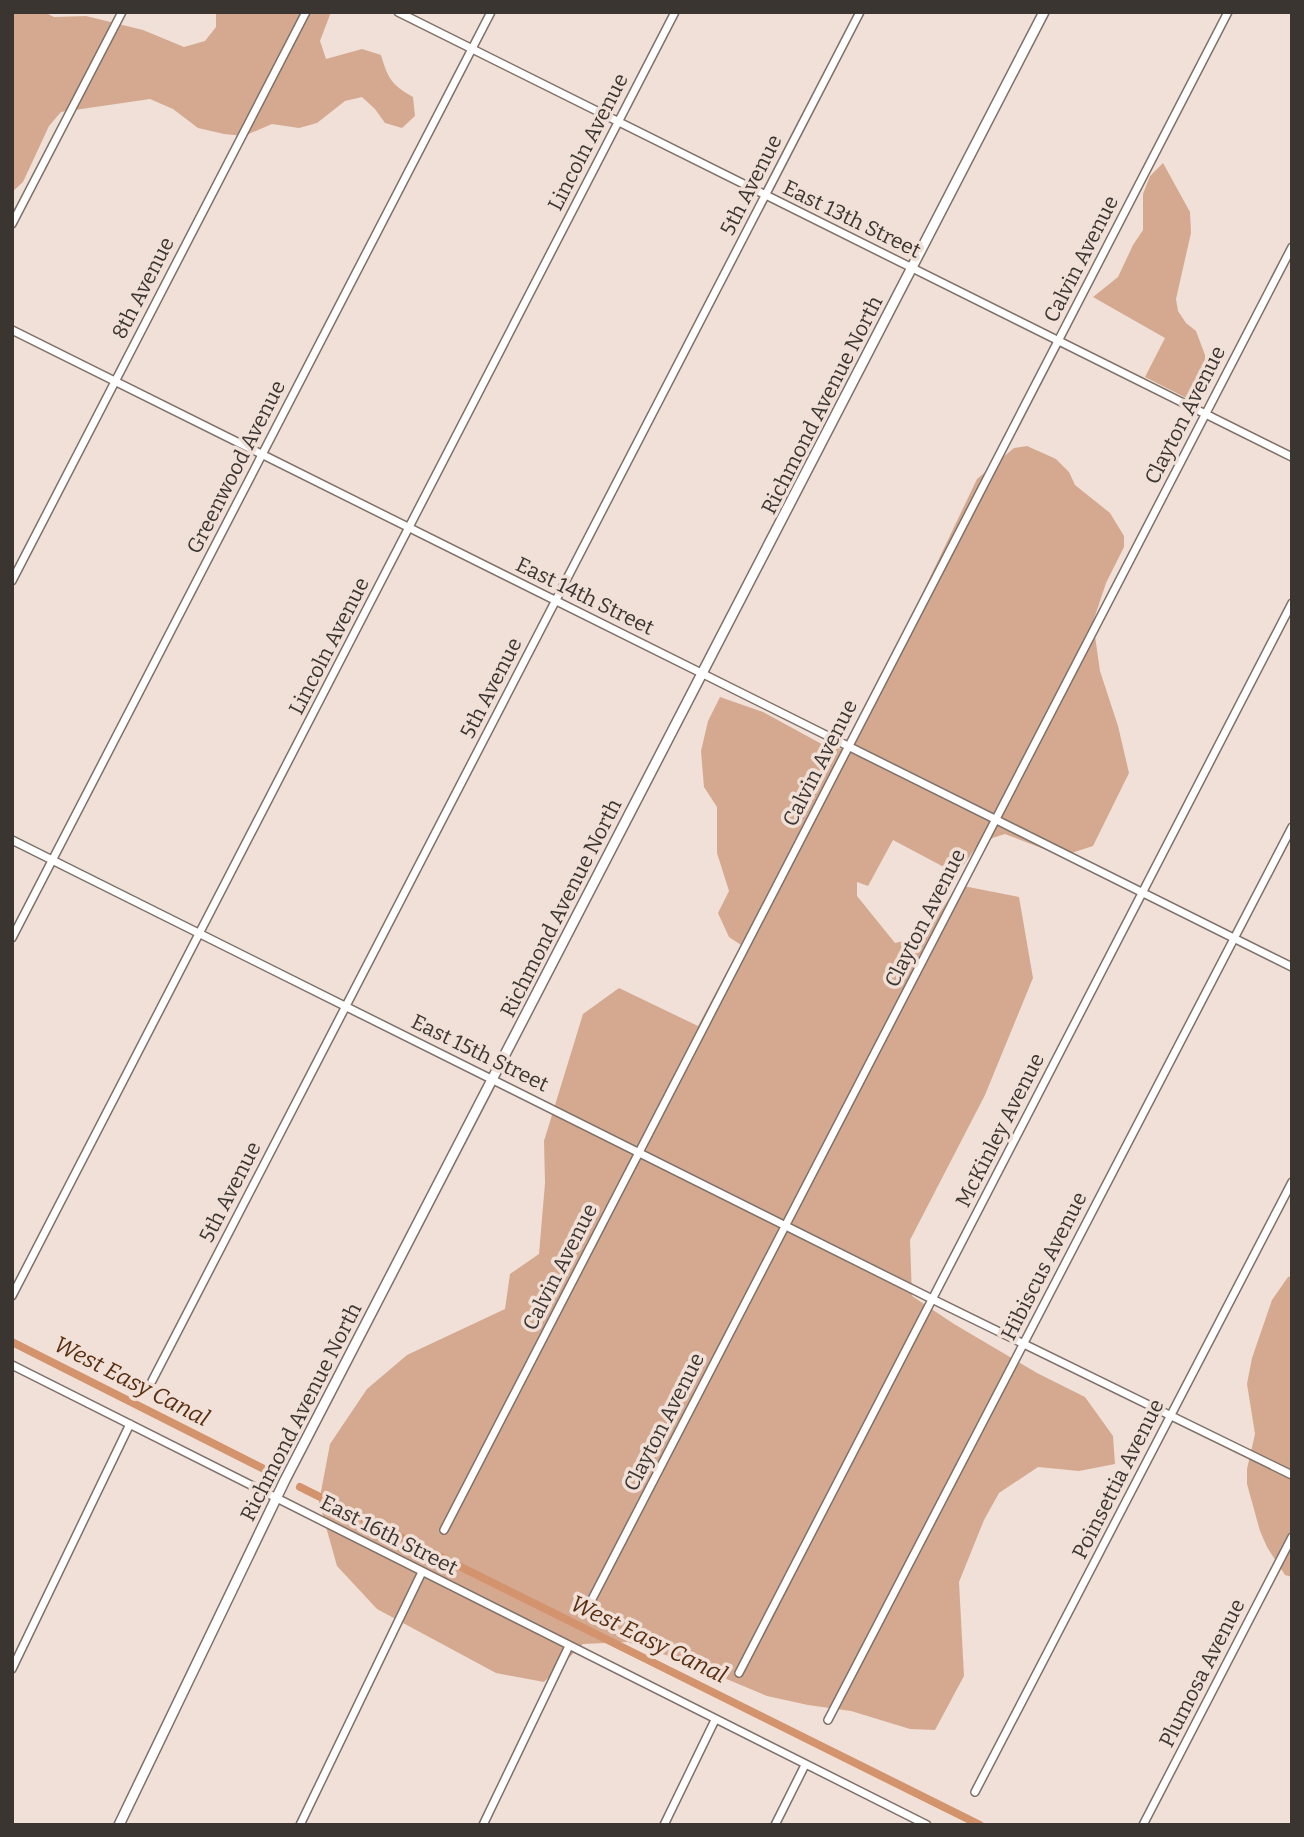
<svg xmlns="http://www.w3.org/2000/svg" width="1304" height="1837" viewBox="0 0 1304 1837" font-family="Bitter,serif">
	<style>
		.green { fill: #d5a98f }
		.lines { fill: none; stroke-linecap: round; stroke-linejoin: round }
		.canal { stroke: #d3936c; stroke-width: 8 }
		.minor-casing { stroke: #7e7169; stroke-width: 10 }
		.tertiary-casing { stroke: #7e7169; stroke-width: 12 }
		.minor { stroke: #fff; stroke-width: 7 }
		.tertiary { stroke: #fff; stroke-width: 9 }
		.labels { text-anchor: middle; stroke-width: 7; stroke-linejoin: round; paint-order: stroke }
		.street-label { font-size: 21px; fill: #3b3531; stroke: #f0e0d7 }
		.water-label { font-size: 23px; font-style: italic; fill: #582e10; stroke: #f0e0d7 }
	</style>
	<rect width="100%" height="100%" fill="#f0e0d7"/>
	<!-- green -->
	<path class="green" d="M12 12H44L54 17 86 16 143 30 184 47 205 41 216 27V12H331L320 41 326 59 362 49 381 55C388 79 392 85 413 97L415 116 402 128 385 123 375 109 362 97 345 101 317 123 299 128 272 124 244 136 224 134 198 128 173 109 150 99 61 112 49 126 23 182 12 192Z
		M1163 163 1190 212 1191 233 1176 299 1178 311 1186 323 1196 331 1205 355V369L1202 374 1204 391 1198 404 1145 377 1165 338 1093 297 1118 277 1133 245 1143 230V194L1150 176Z
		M1027 446 1056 459 1069 472 1075 485 1110 513 1124 536V547L1106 583 1093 622 1100 671 1118 726 1129 773 1093 846 1062 856 1005 834 980 842 957 874 893 840 868 886 857 882V896L895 943 924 936 958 885 1019 897 1033 978 985 1095 910 1240 912 1296 954 1324 1037 1373 1085 1397 1113 1436 1115 1464 1079 1471 1038 1467 999 1493 984 1520 959 1582 964 1676 935 1730 910 1729 851 1711 808 1705 767 1696 686 1662 628 1642 583 1644 544 1682 496 1673 377 1609 337 1566 319 1502 330 1444 367 1389 407 1355 505 1309 510 1274 539 1254 545 1183 544 1141 583 1014 619 988 698 1026 741 945 729 937 718 913 729 891 717 853V807L704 787 701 751 708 721 720 697 763 712 829 748 848 749 977 479 1014 448Z
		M1292 1276V1577L1285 1575 1267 1547 1260 1531 1247 1484V1469L1255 1434 1247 1384 1252 1358 1272 1300 1288 1277Z"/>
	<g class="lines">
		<!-- canal -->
		<path class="canal" d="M12 1342 272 1473
			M300 1487 980 1825"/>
		<defs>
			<path id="minor" d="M398 12 1292 457
				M12 224 122 12
				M12 330 1292 967
				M12 581 306 12
				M12 840 932 1299 1292 1475
				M12 938 491 12
				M12 1296 675 12
				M12 1365 927 1825
				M152 1381 860 12
				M444 1530 1228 12
				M589 1605 1292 247
				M12 1669 130 1424
				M739 1673 1292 603
				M828 1720 1292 827
				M975 1792 1292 1182
				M300 1825 422 1572
				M483 1825 569 1646
				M664 1825 715 1720
				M775 1825 805 1765
				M1143 1825 1292 1537"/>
			<path id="tertiary" d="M119 1825 285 1480 1044 12"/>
		</defs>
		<!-- minor casing -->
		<use href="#minor" class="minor-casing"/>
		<!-- tertiary casing -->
		<use href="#tertiary" class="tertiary-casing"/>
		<!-- minor -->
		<use href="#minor" class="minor"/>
		<!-- tertiary -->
		<use href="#tertiary" class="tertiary"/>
	</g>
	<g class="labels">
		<!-- street labels -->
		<g class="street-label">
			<text transform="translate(588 142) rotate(-63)" y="7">Lincoln Avenue</text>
			<text transform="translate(751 185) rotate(-63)" y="7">5th Avenue</text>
			<text transform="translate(852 219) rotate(26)" y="7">East 13th Street</text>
			<text transform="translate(1081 259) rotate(-63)" y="7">Calvin Avenue</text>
			<text transform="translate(143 288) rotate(-63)" y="7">8th Avenue</text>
			<text transform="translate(822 405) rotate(-63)" y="7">Richmond Avenue North</text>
			<text transform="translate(1185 415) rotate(-63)" y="7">Clayton Avenue</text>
			<text transform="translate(236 467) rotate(-63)" y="7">Greenwood Avenue</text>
			<text transform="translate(585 596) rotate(26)" y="7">East 14th Street</text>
			<text transform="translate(329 646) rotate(-63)" y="7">Lincoln Avenue</text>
			<text transform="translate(491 688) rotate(-63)" y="7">5th Avenue</text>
			<text transform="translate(820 763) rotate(-63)" y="7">Calvin Avenue</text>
			<text transform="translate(561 908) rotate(-63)" y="7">Richmond Avenue North</text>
			<text transform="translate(925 918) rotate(-63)" y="7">Clayton Avenue</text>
			<text transform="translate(480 1053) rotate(26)" y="7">East 15th Street</text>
			<text transform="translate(1000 1130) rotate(-63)" y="7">McKinley Avenue</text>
			<text transform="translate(230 1192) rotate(-63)" y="7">5th Avenue</text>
			<text transform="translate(1044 1266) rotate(-63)" y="7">Hibiscus Avenue</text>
			<text transform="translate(560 1267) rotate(-63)" y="7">Calvin Avenue</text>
			<text transform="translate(301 1412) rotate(-63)" y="7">Richmond Avenue North</text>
			<text transform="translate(664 1422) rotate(-63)" y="7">Clayton Avenue</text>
			<text transform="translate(1118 1479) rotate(-63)" y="7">Poinsettia Avenue</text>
			<text transform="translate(389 1535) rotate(27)" y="7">East 16th Street</text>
			<text transform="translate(1202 1673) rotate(-63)" y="7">Plumosa Avenue</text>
		</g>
		<!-- water labels -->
		<g class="water-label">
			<text transform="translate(132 1381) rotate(27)" y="8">West Easy Canal</text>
			<text transform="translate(649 1639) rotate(26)" y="8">West Easy Canal</text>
		</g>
	</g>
	<!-- border -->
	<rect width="1304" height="1837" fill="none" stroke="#3b3531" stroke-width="28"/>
</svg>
